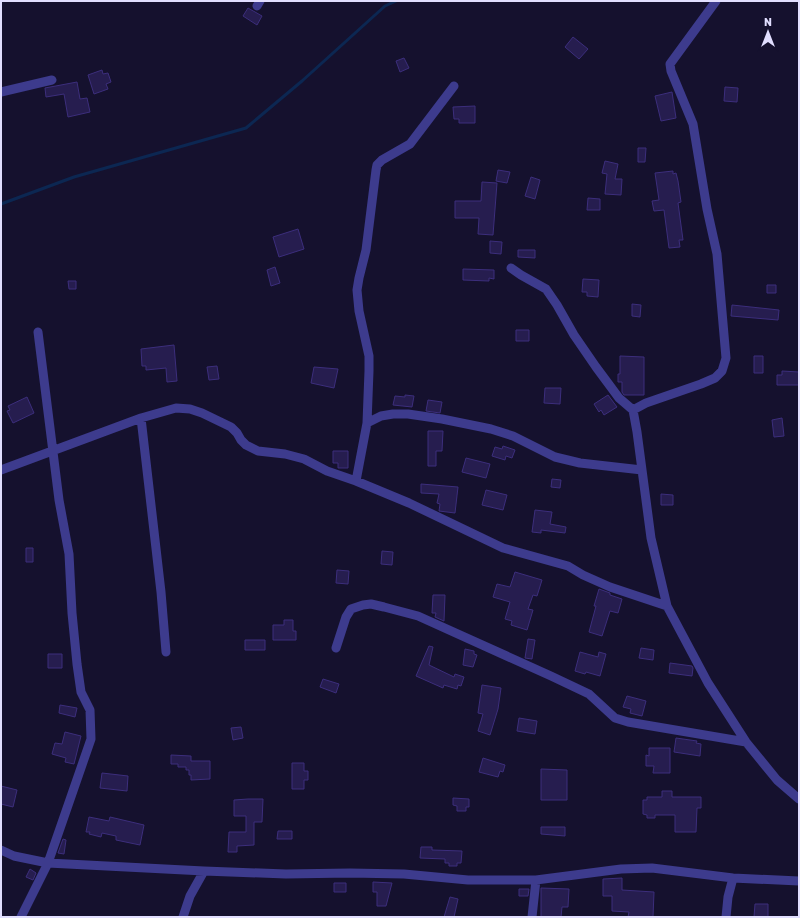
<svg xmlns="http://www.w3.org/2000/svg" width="800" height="918" viewBox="0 0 800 918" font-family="Rubik,sans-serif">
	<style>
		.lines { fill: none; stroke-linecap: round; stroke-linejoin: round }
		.stream { stroke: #0c2752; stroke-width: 3 }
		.building { fill: #261d4f; stroke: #3c2e7c }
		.minor { stroke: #3d3b8d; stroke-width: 9 }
	</style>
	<rect width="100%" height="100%" fill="#15112e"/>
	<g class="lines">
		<!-- stream -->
		<path class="stream" d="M1 204 74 177 246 128 302 81 385 6 396 1"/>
	</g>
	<!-- building -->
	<path class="building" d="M248 8 262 16 257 25 243 16Z
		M573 37 588 49 579 59 565 47Z
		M404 58 409 68 400 72 396 61Z
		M102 70 103 74 108 73 111 82 106 84 108 89 94 94 88 75Z
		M77 82 80 99 87 98 90 112 68 117 64 94 46 97 45 88Z
		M725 87 738 88 737 102 724 101Z
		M672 92 676 118 661 121 655 96Z
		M475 106V123H459V119H454L453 107Z
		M638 148H646L645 162H638Z
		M605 161 618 164 615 179H622L621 195 605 194 607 174 602 173Z
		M498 170 510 172 507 183 496 181Z
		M673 171V174L676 173 678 181 681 202 678 203 683 240H679L680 247 669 248 664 210 654 211 652 201 659 200 655 173Z
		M531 177 540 180 535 199 525 196Z
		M482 182 497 183 493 235 478 234 479 218H455V201H481Z
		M588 198 600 199V210H587Z
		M298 229 304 249 279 257 273 237Z
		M490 241 502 242 501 254 490 253Z
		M518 250H535V258L518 257Z
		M275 267 280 283 271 286 267 270Z
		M463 269 494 270V279L489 278V281L463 280Z
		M583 279 599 280 598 297 587 296V292H582Z
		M68 281H76V289H69Z
		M767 285H776V293H767Z
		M632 304 641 305 640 317 632 316Z
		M732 305 779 310 778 320 731 316Z
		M516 330H529V341H516Z
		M174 345 177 381 167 382 166 368 146 370V366H142L141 349Z
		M620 356 644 357V395H624L622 392V382H618V374H620Z
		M754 356H763V373H754Z
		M217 366 219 379 209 380 207 367Z
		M314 367 338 369 334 388 311 383Z
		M782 371 799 372V385H777V375H782Z
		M545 388H561L560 404 544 403Z
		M405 395 414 396 412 407 393 405 395 396 405 397Z
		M608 395 617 407 604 415 601 410 599 412 594 404Z
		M27 397 34 413 13 423 7 411 10 410 8 406Z
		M428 400 442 402 440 413 426 411Z
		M782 418 784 436 774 437 772 420Z
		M428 431H443L442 451H436V466H428Z
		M503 446 515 450 512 458 506 456 505 460 492 456 495 447 502 449Z
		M333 451H348V468H338V463H333Z
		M466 458 490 464 486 478 462 472Z
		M552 479 561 480 560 488 551 487Z
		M421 484 458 487 455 513 439 511 440 504 437 503 439 494 421 493Z
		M486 490 507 495 503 510 482 505Z
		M661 494 673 495V505H661Z
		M535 510 552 512 550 524 566 527 565 533 541 530V533L532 532Z
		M26 548H33V562H26Z
		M382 551 393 552 392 565 381 564Z
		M337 570 349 571 348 584 336 583Z
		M515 572 542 580 537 596 533 595 528 609 533 610 527 630 511 625 512 621 505 619 510 602 493 597 497 584 510 587Z
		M599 589 610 593V595L622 599 618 613 610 611 602 636 589 632 596 606H594Z
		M433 595H445L444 621 435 617 436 613H432Z
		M284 620H293V631H296V640H273V625H284Z
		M528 639 535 640 532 659 525 658Z
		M245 640H265V650H245Z
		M429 646 433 647 429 665 454 677 455 674 464 677 461 686 458 685 457 689 444 685 443 688 416 676Z
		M641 648 654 650 653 660 639 658Z
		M465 649 474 651V654L477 655 473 667 463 665Z
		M580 652 598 657 599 652 606 654 600 676 586 672 585 674 575 671Z
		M48 654H62V668H48Z
		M670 663 692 666 693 668 692 676 669 673Z
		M323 679 339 684 336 693 320 687Z
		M482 685 501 688 498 709 490 735 478 731 483 714 478 713Z
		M627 696 646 701 642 716 630 713 631 709 623 707Z
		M60 705 77 708 75 717 59 713Z
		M519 718 537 721 535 734 517 731Z
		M241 727 243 738 233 740 231 728Z
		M65 732 81 736 74 764 65 762 66 758 52 754 55 743 62 744Z
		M676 738 697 741 696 743 701 744 700 756 674 752Z
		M649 748H670V773H653L654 766H646V755L649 756Z
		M171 755 191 756V761H210V779L191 780V775H189V770H186V767H178V764H171Z
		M483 758 505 765 503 772 500 771 498 777 479 772Z
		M292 763H304V771H308V780H304V789H292Z
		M541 769 567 770V800H541Z
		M102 773 128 776 127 791 100 788Z
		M1 786 17 790 13 807 1 804Z
		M662 791H672V797H701V808H697L696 832H675V815H655V818H647V815L643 814V800H647V797H662Z
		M453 798 469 799V807H466V811H457V806L453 805Z
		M248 799H263L262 822H254V845L237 846V852H228L229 832H246V816H234V800Z
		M89 817 109 821 110 817 144 825 140 845 116 840V836L102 833 101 837 89 834 90 832H86Z
		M541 827H565V836L541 834Z
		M278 831H292V839H277Z
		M63 839 66 840 64 854 58 853Z
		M421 847H432V850L462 851 461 863H457V866H449V863H445V859L420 858Z
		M30 869 36 873 33 880 26 877Z
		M622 878V890L654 892 653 917H628L629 912 612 911V896H603V879Z
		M373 882 392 883 386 906H377V892H373Z
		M334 883H346V892H334Z
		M541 888 569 889 568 907H562L561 917H541Z
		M519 889H529L528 896H519Z
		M450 897 458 899 454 917H444Z
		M755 904H768V917H754Z"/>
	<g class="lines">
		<!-- minor -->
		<path class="minor" d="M716 1 670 64 671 71 693 124 707 209 717 254 726 358 722 371 715 378 701 384 646 403 633 410 637 432 651 538 667 606 708 683 746 742 777 780 799 799
			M257 6 260 1
			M1 92 52 80
			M511 268 521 275 546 289 557 305 574 335 596 367 619 398 633 410
			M141 418 161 592 166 652
			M367 423 381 416 393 414H408L442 419 491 429 513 436 555 457 580 463 642 470
			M1 470 141 418 176 408 190 409 202 413 231 427 237 433 241 440 246 445 258 451 285 454 304 459 327 471 356 481 409 503 503 548 568 566 583 575 610 587 667 606
			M356 481 367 423 369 371V356L359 311 357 290 359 278 366 250 376 170 377 165 382 160 410 144 454 86
			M336 648 346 617 351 609 363 605 371 604 384 607 418 616 551 676 589 694 615 718 628 722 746 742
			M1 850 14 856 48 863 204 871 286 874 350 873 404 874 468 880H536L621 869 652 868 733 878 799 881
			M21 917 48 863 91 739 90 710 81 692 77 664 72 613 69 554 59 500 38 332
			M183 917 190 896 204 871
			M532 917 536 880
			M726 917 728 897 733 878"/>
	</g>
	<!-- border -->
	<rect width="800" height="918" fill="none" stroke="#e1deff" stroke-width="4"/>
	<!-- north arrow -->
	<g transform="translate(768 32)" stroke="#15112e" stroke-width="3" paint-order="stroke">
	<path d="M0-3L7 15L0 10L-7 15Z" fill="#e1deff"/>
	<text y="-6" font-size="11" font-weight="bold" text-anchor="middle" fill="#e1deff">N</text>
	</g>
</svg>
